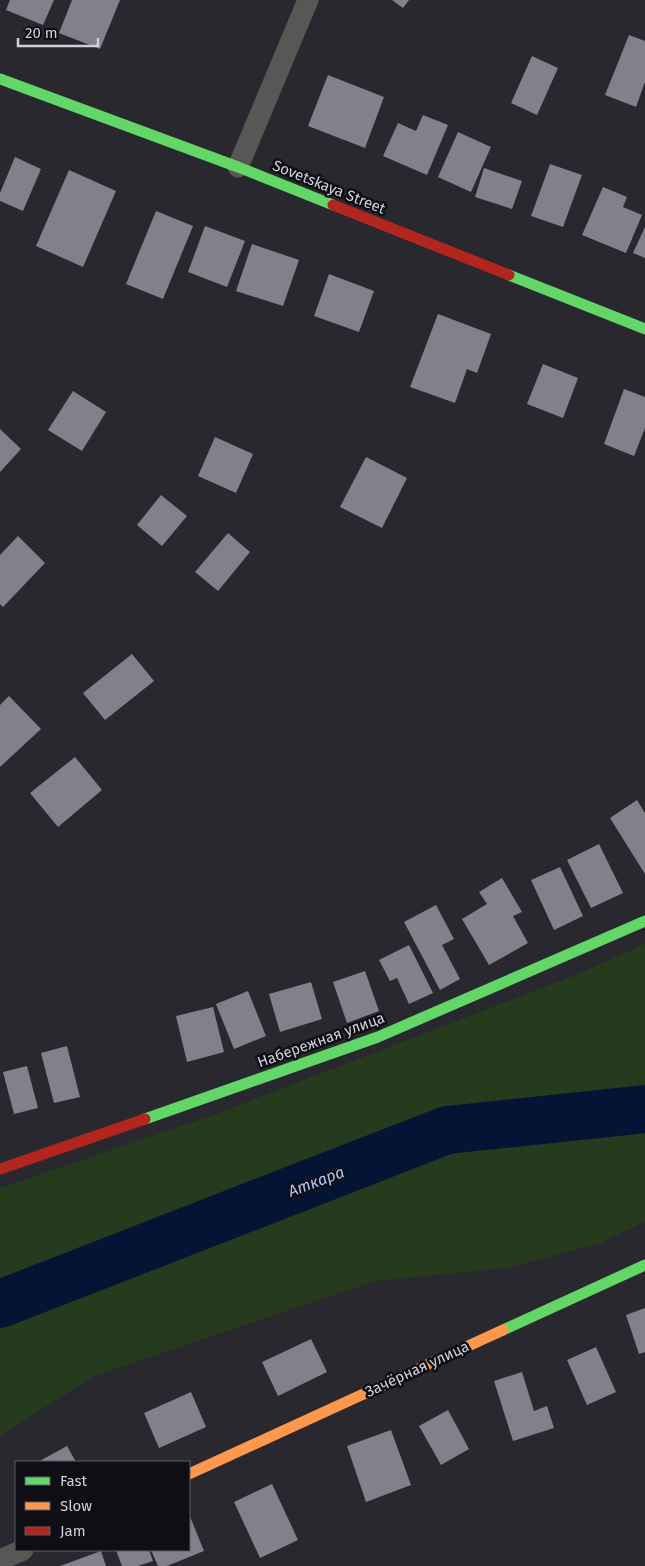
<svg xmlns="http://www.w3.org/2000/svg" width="645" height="1566" viewBox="0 0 645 1566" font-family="'Fira Sans',sans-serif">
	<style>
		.green { fill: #263a1e }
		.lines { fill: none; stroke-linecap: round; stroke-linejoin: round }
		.river { stroke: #041434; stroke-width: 48 }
		.building { fill: #81818e }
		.street { stroke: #585756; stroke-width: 21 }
		.fast { stroke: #63d668; stroke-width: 11 }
		.slow { stroke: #ff974d; stroke-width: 11 }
		.jam { stroke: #b3261e; stroke-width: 11 }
		.labels { text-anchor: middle; stroke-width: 5; stroke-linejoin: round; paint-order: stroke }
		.street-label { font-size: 15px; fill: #d0d0da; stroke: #0e0e14 }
		.water-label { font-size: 16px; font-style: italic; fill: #a8caff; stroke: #0e0e14 }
	</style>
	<rect width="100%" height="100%" fill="#28282e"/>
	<!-- green -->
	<path class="green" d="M645 944V1222L598 1244 507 1268 376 1281 94 1376 0 1436V1188L211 1116 573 976Z"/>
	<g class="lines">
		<!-- river -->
		<path class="river" d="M0 1304 447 1130 645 1109"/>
	</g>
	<!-- building -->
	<path class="building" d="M10 0H54L43 25 6 10Z
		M72 0H120L100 49 59 33Z
		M392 0H409L403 8Z
		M629 35 645 41V82L636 107 605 95Z
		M532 56 558 68 537 115 511 103Z
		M328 75 384 97 365 148 308 126Z
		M423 115 448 125 427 175 383 156 398 123 416 131Z
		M458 132 491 147 471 192 438 177Z
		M15 157 41 169 23 211 0 201V193Z
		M550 164 582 175 563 227 531 216Z
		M484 168 522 181 512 209 475 197Z
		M69 170 116 191 83 267 36 246Z
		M603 187 627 197 623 207 642 215 626 253 582 235Z
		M156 211 193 226 163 299 126 284Z
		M205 226 245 241 227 287 188 272Z
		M645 227V258L633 253Z
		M252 244 299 260 283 306 236 291Z
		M329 274 374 291 359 332 314 316Z
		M438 314 491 334 477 373 467 369 455 403 410 387Z
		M543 364 578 378 563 418 527 404Z
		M624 389 645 397V428L634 456 604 444Z
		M73 391 106 412 82 451 48 430Z
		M0 429 21 449 0 472Z
		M215 437 253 454 236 493 198 476Z
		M366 457 407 478 382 528 340 507Z
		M161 495 187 516 162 546 137 525Z
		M228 533 250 552 218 591 195 572Z
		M18 536 45 563 3 607 0 604V555Z
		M132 654 154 681 105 720 83 693Z
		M9 696 41 729 0 767V705Z
		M75 757 102 790 58 827 30 793Z
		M637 800 645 813V874L610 818Z
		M599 844 623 893 591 908 567 860Z
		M560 867 583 916 554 930 531 880Z
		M502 878 522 912 513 916 528 943 489 965 462 919 487 904 479 892Z
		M436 905 454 939 442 945 460 979 440 990 404 922Z
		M409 945 433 993 409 1004 397 978 390 981 379 960Z
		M365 971 379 1011 347 1023 333 982Z
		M311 982 322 1019 280 1032 269 994Z
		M248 991 266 1036 234 1049 216 1004Z
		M213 1007 224 1052 187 1062 176 1016Z
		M67 1046 80 1097 54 1103 41 1053Z
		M27 1066 38 1108 14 1114 3 1072Z
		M645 1308V1352L639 1354 626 1315Z
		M311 1339 327 1372 278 1396 262 1362Z
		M596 1347 616 1392 587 1405 567 1360Z
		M522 1372 534 1411 547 1406 554 1428 513 1441 494 1381Z
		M191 1392 206 1427 159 1448 144 1413Z
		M448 1410 469 1449 441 1465 419 1426Z
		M391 1430 411 1485 366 1502 347 1446Z
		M67 1446 76 1462H38Z
		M272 1484 298 1540 260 1558 234 1502Z
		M189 1514 204 1551 167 1566H158L151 1550H189Z
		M116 1550H149L153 1561 138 1566H122Z
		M101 1551 106 1566H60Z"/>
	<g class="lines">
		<!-- street -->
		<path class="street" d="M238 167 308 0
			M0 1560 23 1550"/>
		<!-- fast -->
		<path class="fast" d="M0 79 238 167 333 205
			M509 275 645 329
			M145 1119 378 1037 645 921
			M503 1330 645 1265"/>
		<!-- slow -->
		<path class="slow" d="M189 1474 503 1330"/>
		<!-- jam -->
		<path class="jam" d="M333 205 509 275
			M0 1169 145 1119"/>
	</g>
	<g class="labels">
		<!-- street labels -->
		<g class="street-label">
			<text transform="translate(329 187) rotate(22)" y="5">Sovetskaya Street</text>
			<text transform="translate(321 1040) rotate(-20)" y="5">Набережная улица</text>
			<text transform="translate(417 1369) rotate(-25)" y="5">Зачёрная улица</text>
		</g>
		<!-- water labels -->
		<g class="water-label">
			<text transform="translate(316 1181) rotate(-21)" y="6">Аткара</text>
		</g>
	</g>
	<!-- legend -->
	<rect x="15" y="1461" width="175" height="90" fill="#0e0e14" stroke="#5c5c63"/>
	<rect x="25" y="1477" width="25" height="8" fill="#63d668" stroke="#5c5c63"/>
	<text x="60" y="1486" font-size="15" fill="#d0d0da">Fast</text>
	<rect x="25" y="1502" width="25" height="8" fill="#ff974d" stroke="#5c5c63"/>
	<text x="60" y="1511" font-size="15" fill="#d0d0da">Slow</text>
	<rect x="25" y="1527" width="25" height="8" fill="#b3261e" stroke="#5c5c63"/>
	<text x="60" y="1536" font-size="15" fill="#d0d0da">Jam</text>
	<!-- scale -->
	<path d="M18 38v8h80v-8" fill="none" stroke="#d0d0da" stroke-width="2.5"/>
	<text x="25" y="38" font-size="15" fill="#d0d0da" stroke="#0e0e14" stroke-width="4" paint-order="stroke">20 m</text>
</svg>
